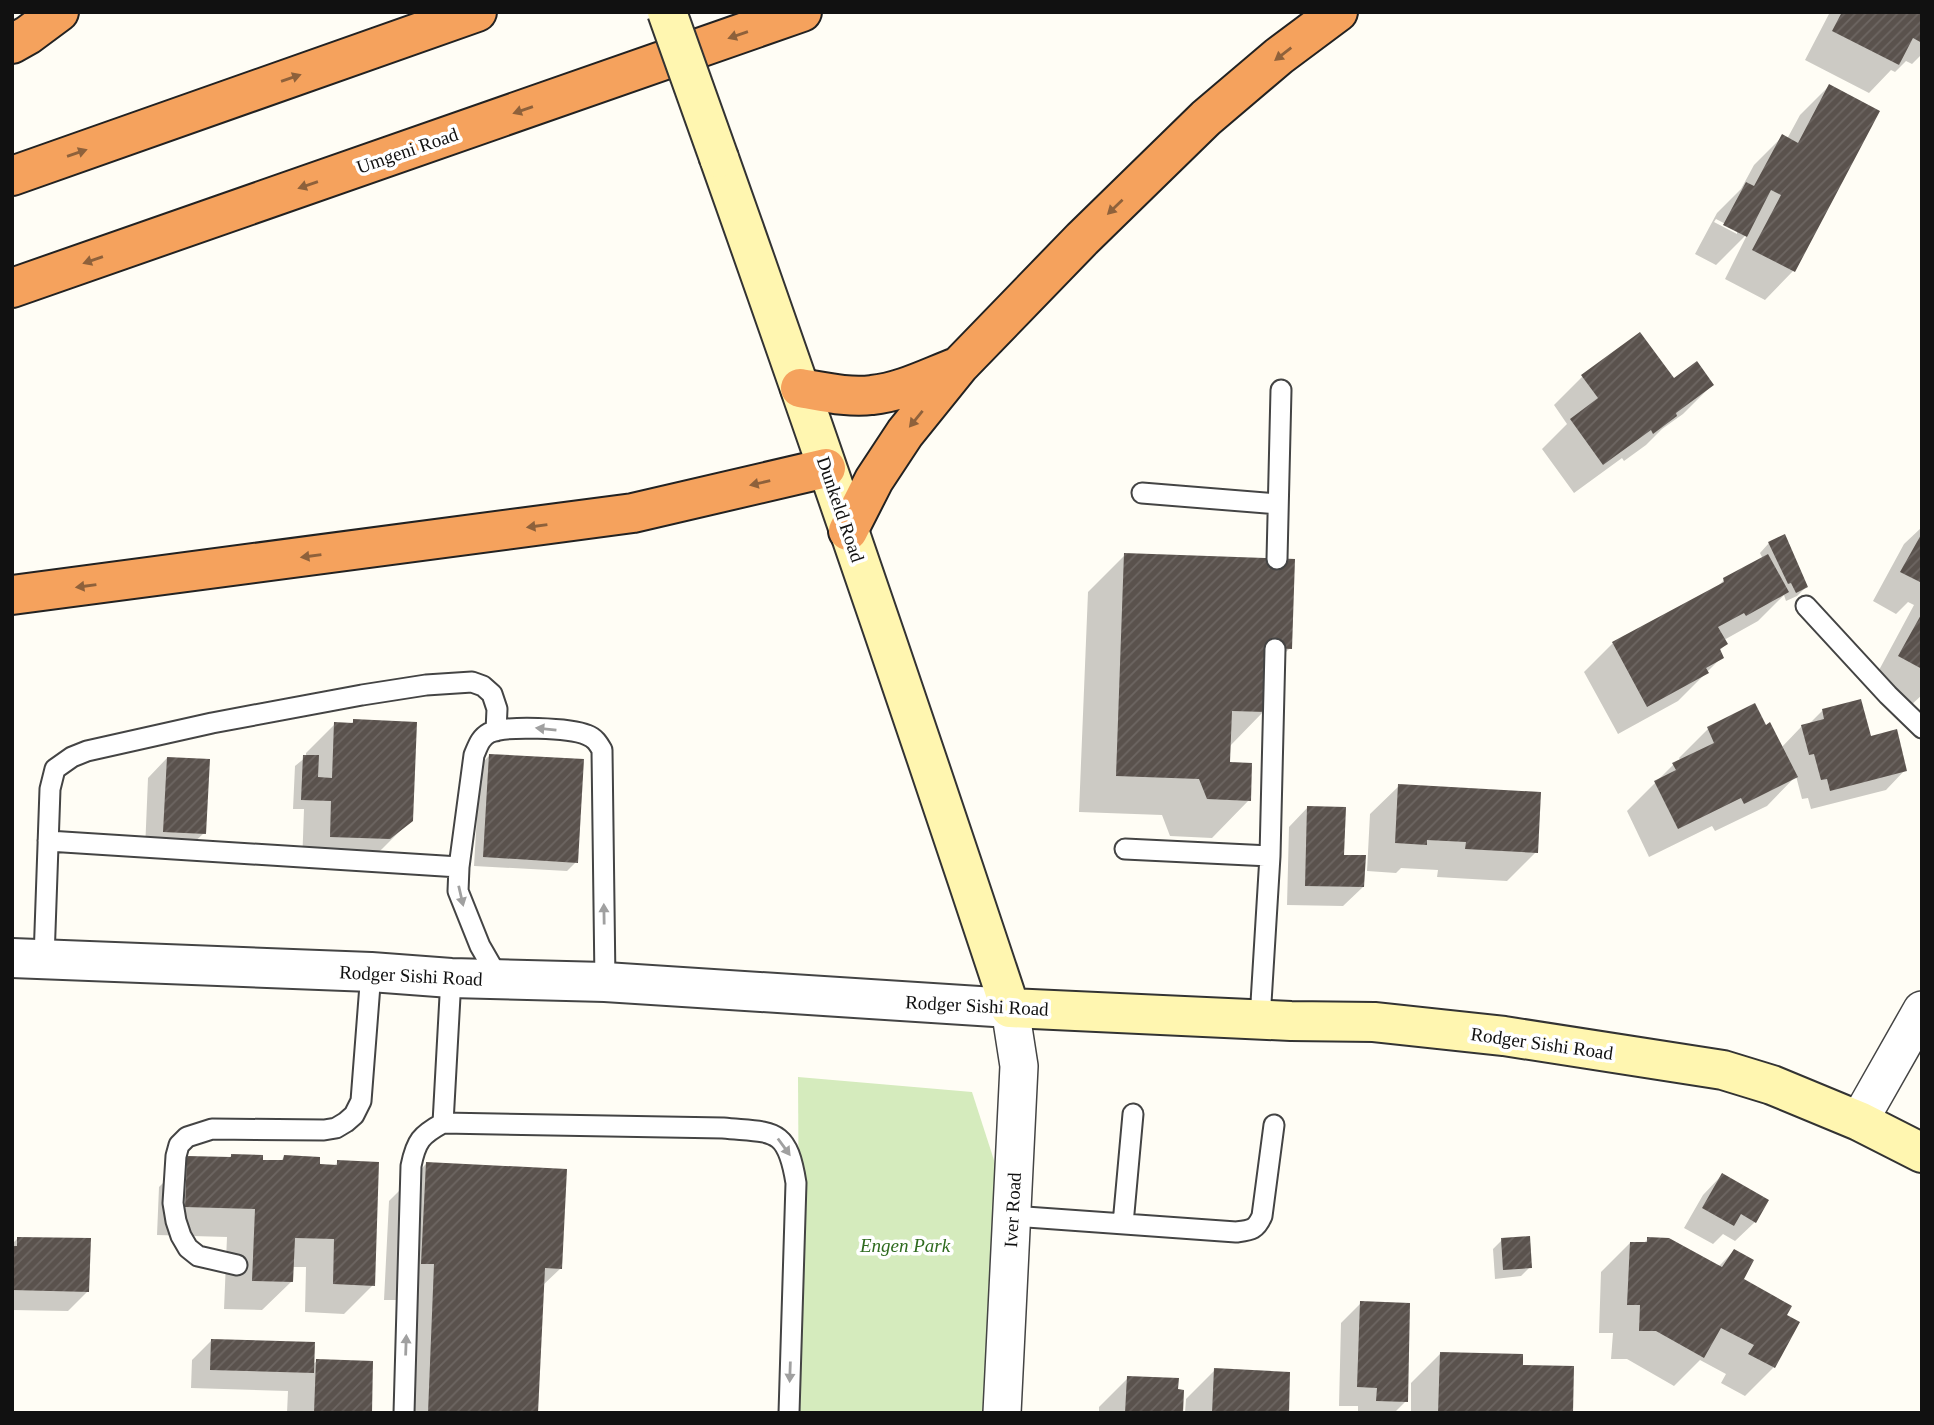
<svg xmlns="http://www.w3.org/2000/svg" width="1934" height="1425" viewBox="0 0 1934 1425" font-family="Georgia,serif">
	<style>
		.park { fill: #d5ebbd }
		.shadow { fill: #0003; fill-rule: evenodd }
		.building { fill: url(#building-hatch) }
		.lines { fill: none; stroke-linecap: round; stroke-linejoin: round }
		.service-casing { stroke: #444; stroke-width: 23 }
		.minor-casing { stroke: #444; stroke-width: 40 }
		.tertiary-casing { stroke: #444; stroke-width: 42 }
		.secondary-casing { stroke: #333; stroke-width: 42 }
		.motorway-casing { stroke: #222; stroke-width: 42 }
		.service { stroke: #fff; stroke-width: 19 }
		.minor { stroke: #fff; stroke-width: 37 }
		.tertiary { stroke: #fff; stroke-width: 38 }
		.secondary { stroke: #fff6b0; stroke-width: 38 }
		.motorway { stroke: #f5a25d; stroke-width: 38 }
		.secondary-bridge-casing { stroke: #333; stroke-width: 42; stroke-linecap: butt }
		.secondary-bridge { stroke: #fff6b0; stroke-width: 38 }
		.oneway { fill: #8e613b }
		.oneway2 { fill: #a0a0a0 }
		.labels { text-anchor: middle; stroke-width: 7; stroke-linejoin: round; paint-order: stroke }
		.street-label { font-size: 19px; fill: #111; stroke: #fff }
		.park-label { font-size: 19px; font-style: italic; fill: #2f6b1f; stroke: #fff }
	</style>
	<defs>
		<pattern id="building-hatch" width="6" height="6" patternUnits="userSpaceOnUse" patternTransform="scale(1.75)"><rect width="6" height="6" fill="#5a524d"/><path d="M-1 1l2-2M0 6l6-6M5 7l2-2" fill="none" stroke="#6d6662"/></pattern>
	</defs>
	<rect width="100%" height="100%" fill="#fffdf5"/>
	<!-- park -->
	<path class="park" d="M798 1077 972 1092 1012 1216 1003 1413H800Z"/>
	<!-- shadow -->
	<path class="shadow" d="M1830 12H1922V54L1912 64 1906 61 1895 72 1891 70 1869 93 1805 60Z
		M1829 86 1877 111 1793 271 1765 300 1725 279 1748 233 1716 265 1695 254 1717 213 1741 189 1754 165 1782 137 1787 139 1800 115ZM1716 219 1737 230V234L1714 222Z
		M1640 334 1673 380 1712 385 1683 414 1662 429 1646 445 1624 461 1622 458 1574 493 1542 449 1567 424 1554 405 1582 377Z
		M1922 527V695L1910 706 1871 685 1914 605 1908 602 1896 614 1873 601 1904 544Z
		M1769 543 1806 587 1797 596 1786 601 1784 595 1758 621 1724 640 1726 644 1719 651 1722 657 1678 701 1618 734 1584 672 1613 643 1714 590 1724 580 1763 559 1760 553Z
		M1125 555 1290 648 1266 672 1264 711 1229 747V764L1249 800 1212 838 1170 836 1162 815 1079 812 1088 592Z
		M1822 711 1869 738 1905 770 1886 790 1811 809 1808 798 1802 799 1796 776 1767 806 1715 831 1712 826 1649 857 1627 811 1673 765 1681 761 1679 758 1708 729 1765 727 1781 748 1802 726 1809 724Z
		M354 721 411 820 382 849 360 867 302 865 304 809H293L295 766 306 757V753L335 724H350Z
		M489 756 576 862 567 871 474 866 480 765Z
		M167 758 204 833 184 852 145 850 148 778Z
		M1399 786 1536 852 1507 881 1437 877 1438 870 1401 868 1396 873 1367 871 1370 814Z
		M1308 807 1363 887 1343 906 1287 905 1289 827Z
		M231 1156 261 1162H280L284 1157 318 1166 333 1167 338 1162 373 1285 344 1314 305 1312 306 1267H292L291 1282 262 1310 224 1309 227 1237 157 1235 159 1187 188 1158 228 1159Z
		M426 1164 561 1268 542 1286 537 1413H393L398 1300H384L389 1201Z
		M1722 1175 1755 1222 1735 1241 1723 1234 1713 1244 1684 1228 1703 1195Z
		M18 1238 88 1291 68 1311 12 1310V1244Z
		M1648 1239 1718 1267 1734 1251 1741 1280 1774 1367 1745 1396 1721 1383 1726 1374 1700 1360 1674 1386 1627 1359H1611L1613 1333H1599L1601 1272 1630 1243 1643 1244Z
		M1502 1240 1530 1267 1521 1276 1495 1279 1493 1249Z
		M1361 1303 1406 1401 1394 1413H1358V1406H1339L1341 1323Z
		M211 1341 312 1365 317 1361 370 1413H287L288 1391 191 1388 192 1360Z
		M1440 1354 1521 1367 1571 1413H1411V1383Z
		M1215 1370 1287 1413H1185L1186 1399Z
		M1128 1378 1181 1413H1099V1407Z"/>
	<!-- building -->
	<path class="building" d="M1842 12H1922V43L1913 38 1899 65 1832 31Z
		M1829 84 1880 111 1795 272 1752 250 1781 195 1771 190 1747 237 1723 225 1746 182 1754 186 1782 134 1798 143Z
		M1640 332 1674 378 1697 361 1714 385 1676 413 1677 416 1653 434 1651 430 1603 465 1570 419 1598 398 1581 375Z
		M1922 533V583L1900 572Z
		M1785 534 1808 587 1796 593 1791 583 1788 584 1768 542Z
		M1124 553 1295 559 1292 649 1269 648 1266 712 1232 711 1230 762 1252 763 1251 801 1207 799 1199 779 1116 776Z
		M1768 554 1789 592 1746 616 1744 613 1718 627 1728 644 1720 649 1724 658 1706 668 1709 673 1647 707 1612 642 1724 582 1723 578Z
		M1922 613V669L1898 656Z
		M1861 699 1871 736 1897 729 1907 771 1830 791 1827 779 1821 780 1814 754 1809 755 1801 725 1824 719 1822 709Z
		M1755 703 1766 725 1770 722 1798 777 1744 804 1741 798 1678 829 1654 781 1676 770 1672 763 1714 743 1707 727Z
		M353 719 417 722 413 821 390 839 330 837 331 801 301 800 303 755H319L318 777 332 778 334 722 353 723Z
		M489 754 584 759 578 863 483 857Z
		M167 757 210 759 206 834 163 832Z
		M1398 784 1541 792 1538 853 1465 849 1466 842 1427 840V845L1395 843Z
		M1307 806 1346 807 1344 855H1366L1364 887 1305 886Z
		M231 1154 263 1155V1160H283L284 1155 320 1157V1164L337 1165V1160L379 1162 375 1286 333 1284 334 1239 295 1238 293 1282 252 1281 255 1209 185 1207 187 1156 231 1157Z
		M426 1162 567 1169 562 1269 545 1268 538 1413H428L434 1264H421Z
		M1722 1173 1769 1200 1756 1223 1741 1214 1734 1226 1702 1208Z
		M1530 1236 1532 1268 1503 1270 1501 1238Z
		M17 1237 91 1238 89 1292 12 1290V1246H17Z
		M1647 1237 1669 1238 1722 1267 1734 1249 1754 1260 1744 1279 1792 1306 1787 1315 1800 1322 1775 1368 1748 1354 1754 1345 1721 1328 1704 1358 1656 1331H1639L1640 1305H1627L1630 1242H1647Z
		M1360 1301 1410 1303 1408 1402 1376 1401 1377 1388 1357 1387Z
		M211 1339 315 1342 314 1373 210 1370Z
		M1440 1352 1523 1354V1365L1574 1366 1573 1413H1438Z
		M316 1359 373 1361 372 1413H314Z
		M1214 1368 1290 1372 1289 1413H1212Z
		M1127 1376 1179 1378 1178 1389 1184 1390 1183 1413H1125Z"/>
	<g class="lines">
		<defs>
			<path id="service" d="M1142 493 1278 504
				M1277 559 1281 390
				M1806 606 1888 695 1922 728
				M48 841 459 867
				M1125 849 1270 856
				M44 959 50 789 55 769 72 757 87 751 212 723 362 695 426 685 472 682 483 686 492 694 497 709 496 731
				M499 979 480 946 458 891 459 867 474 755C478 746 480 738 489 733 505 725 571 728 587 735 595 738 598 743 602 750L605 982
				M1260 1019 1270 856 1275 649
				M443 1123 451 978
				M1012 1216 1236 1232C1251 1230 1256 1230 1262 1216L1274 1125
				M1123 1224 1133 1114
				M237 1265 198 1256 188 1248 181 1236 176 1221 173 1203 176 1156 179 1145 187 1137 212 1129 324 1130 336 1128 346 1122 354 1115 361 1101 371 972
				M404 1413 411 1166C416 1141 421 1135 443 1123L723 1128C773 1133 787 1126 796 1183L789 1413"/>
			<path id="minor" d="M1859 1121 1922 1010
				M1002 1413 1019 1066 1010 1008"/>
			<path id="tertiary" d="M12 958 371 972 451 978 605 982 1010 1008"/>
			<path id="secondary" d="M719 158C819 440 916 724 1010 1008L1291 1021 1374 1022 1504 1036 1723 1070 1772 1085 1859 1121 1922 1153"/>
			<path id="motorway" d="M12 44 28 35 59 12
				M12 176 477 12
				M12 288 802 12
				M800 388C824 392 849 398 872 395 902 392 930 377 957 367
				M848 531 874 480 905 433 959 366 1082 239 1206 118 1279 56 1338 12
				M12 595 633 513 826 468"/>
		</defs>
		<!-- service casing -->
		<use href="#service" class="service-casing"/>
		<!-- minor casing -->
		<use href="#minor" class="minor-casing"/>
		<!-- tertiary casing -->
		<use href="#tertiary" class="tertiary-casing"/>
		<!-- secondary casing -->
		<use href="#secondary" class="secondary-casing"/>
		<!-- motorway casing -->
		<use href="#motorway" class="motorway-casing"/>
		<!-- service -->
		<use href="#service" class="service"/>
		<!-- minor -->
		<use href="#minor" class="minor"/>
		<!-- tertiary -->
		<use href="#tertiary" class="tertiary"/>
		<!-- secondary -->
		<use href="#secondary" class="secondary"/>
		<!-- motorway -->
		<use href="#motorway" class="motorway"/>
		<defs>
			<path id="secondary-bridge" d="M667 12 719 158"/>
		</defs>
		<!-- secondary-bridge casing -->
		<use href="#secondary-bridge" class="secondary-bridge-casing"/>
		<!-- secondary-bridge -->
		<use href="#secondary-bridge" class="secondary-bridge"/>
	</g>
	<!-- one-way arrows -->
	<defs><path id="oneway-solid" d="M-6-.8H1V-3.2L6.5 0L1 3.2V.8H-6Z" transform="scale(1.75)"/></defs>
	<g class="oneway">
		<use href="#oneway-solid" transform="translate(738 35) rotate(161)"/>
		<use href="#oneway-solid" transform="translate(1283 54) rotate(142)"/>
		<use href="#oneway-solid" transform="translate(291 78) rotate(-19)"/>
		<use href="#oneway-solid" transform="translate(523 110) rotate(161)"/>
		<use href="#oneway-solid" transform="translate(77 153) rotate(-19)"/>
		<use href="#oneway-solid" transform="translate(308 185) rotate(161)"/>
		<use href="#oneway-solid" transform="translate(1115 207) rotate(136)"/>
		<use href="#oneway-solid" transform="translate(93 260) rotate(161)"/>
		<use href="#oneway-solid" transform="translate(916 419) rotate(129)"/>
		<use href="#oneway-solid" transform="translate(760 483) rotate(167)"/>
		<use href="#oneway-solid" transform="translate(537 526) rotate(172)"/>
		<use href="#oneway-solid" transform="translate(311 556) rotate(172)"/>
		<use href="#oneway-solid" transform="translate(86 586) rotate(172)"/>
	</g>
	<g class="oneway2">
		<use href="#oneway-solid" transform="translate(546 729) rotate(-174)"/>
		<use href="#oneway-solid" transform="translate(461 896) rotate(77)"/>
		<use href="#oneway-solid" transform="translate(604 914) rotate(-91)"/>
		<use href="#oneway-solid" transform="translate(784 1147) rotate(54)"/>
		<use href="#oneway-solid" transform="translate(406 1345) rotate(-88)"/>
		<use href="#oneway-solid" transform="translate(790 1372) rotate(92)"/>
	</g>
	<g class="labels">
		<!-- street labels -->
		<g class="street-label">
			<text transform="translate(407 150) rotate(-19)" y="7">Umgeni Road</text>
			<text transform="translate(841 509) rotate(71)" y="7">Dunkeld Road</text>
			<text transform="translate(411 975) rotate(3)" y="7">Rodger Sishi Road</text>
			<text transform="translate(977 1005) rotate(3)" y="7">Rodger Sishi Road</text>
			<text transform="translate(1542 1043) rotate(8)" y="7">Rodger Sishi Road</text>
			<text transform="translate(1012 1210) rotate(-87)" y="7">Iver Road</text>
		</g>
		<!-- park labels -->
		<g class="park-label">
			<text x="905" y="1252">Engen Park</text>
		</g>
	</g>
	<!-- border -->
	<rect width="1934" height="1425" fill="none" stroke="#111111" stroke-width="28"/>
</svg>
